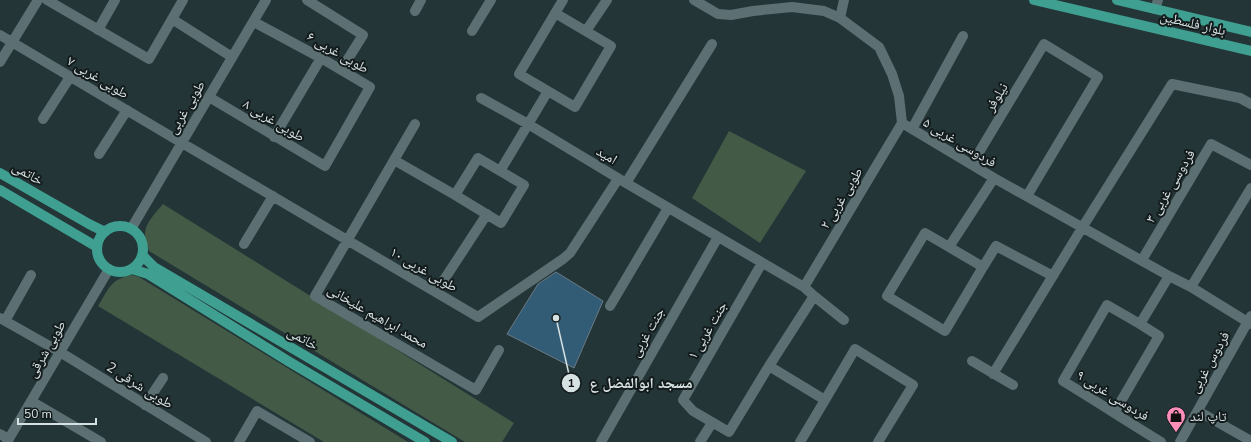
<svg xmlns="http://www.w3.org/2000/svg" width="1251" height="442" viewBox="0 0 1251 442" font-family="'Nunito Sans','Noto Naskh Arabic',sans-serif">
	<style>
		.park { fill: #435a46 }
		.building { fill: #325c76; stroke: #6b7a84 }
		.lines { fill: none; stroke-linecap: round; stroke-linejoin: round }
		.minor { stroke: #5c6f72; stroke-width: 10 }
		.major { stroke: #3fa092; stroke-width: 10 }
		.labels { text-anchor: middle; stroke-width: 4; stroke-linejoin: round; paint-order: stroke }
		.street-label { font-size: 14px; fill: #d6e1e2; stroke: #131b1c }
		.poi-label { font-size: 14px; fill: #d6e1e2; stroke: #131b1c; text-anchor: start }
		.leader { fill: none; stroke: #d6e1e2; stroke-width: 1.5 }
		.callout-dot { fill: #d6e1e2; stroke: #131b1c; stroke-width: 1.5 }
		.mark-label { font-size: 12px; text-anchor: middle; font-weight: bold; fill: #111 }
		.callout-label { font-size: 15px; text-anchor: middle; font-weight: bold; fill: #d6e1e2; stroke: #131b1c; stroke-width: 4; stroke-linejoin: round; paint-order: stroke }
	</style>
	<rect width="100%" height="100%" fill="#233537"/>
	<!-- park -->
	<path class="park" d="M729 131 806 171 760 243 692 198Z
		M163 204 514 423 502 442H465L149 251C139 228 149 221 163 204Z
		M132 275 139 277 408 442H324L98 306C109 289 110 279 132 275Z"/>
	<!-- building -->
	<path class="building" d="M556 272 603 301 574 368 507 334 538 284Z"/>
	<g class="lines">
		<!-- minor -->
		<path class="minor" d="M47 0 149 59 183 0
			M307 0 363 35 341 70
			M694 0 718 14 731 15 753 11 792 7 824 11 840 18 879 47 892 74 899 96 902 123 994 178 1169 276 1191 287 1251 324
			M1155 9 1158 0
			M415 11 421 0
			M555 13 611 46 575 107 519 74 563 0
			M840 18 844 0
			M172 19 232 57
			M98 30 115 0
			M472 31 491 0
			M586 31 607 0
			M0 35 182 143 478 317 563 259 570 253 618 179
			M0 62 38 0
			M209 97 325 166 370 87 321 58 254 22
			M481 98 528 124 626 183 804 287 814 296 769 366 729 432 693 411 683 400 762 263
			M43 119 70 77
			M415 124 315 296 476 390 499 350
			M912 129 963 36
			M274 137 321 58
			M99 154 127 110
			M478 158 524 185 501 223 455 195Z
			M394 160 455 195
			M972 164 1044 44 1098 77 1027 196
			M500 171 548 91
			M626 183 712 44
			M131 229 266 0
			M244 244 273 196
			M949 247 925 233 887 296 945 331 983 267 949 247 994 178
			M1142 260 1211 144 1251 165
			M983 267 996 246 1053 276
			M804 287 902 123
			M1191 287 1251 188
			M436 292 487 214
			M814 296 844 320
			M610 306 668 208
			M0 318 60 352 206 442
			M5 321 31 275
			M1140 324 1169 276
			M972 361 1013 385
			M769 366 825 400 855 349 913 385 878 442
			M993 374 1082 228 1172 84 1240 98 1251 104
			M31 401 101 442
			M145 405 163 378
			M1198 411 1251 441
			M1114 413 1159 336 1140 324 1107 305 1063 381C1096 401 1128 422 1161 442
			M0 434 9 439
			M7 442 109 269
			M239 442 257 411 310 442
			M601 442 718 237
			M700 442 712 423
			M800 442 825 400
			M1180 442 1251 316"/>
		<!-- major -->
		<path class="major" d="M1034 0 1251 51
			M1117 0 1251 32
			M0 173 89 224 105 232
			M0 190 97 247
			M97 249a23 23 0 1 1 46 0a23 23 0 1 1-46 0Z
			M142 255 154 267 452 442
			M132 269 148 274 288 361 425 442"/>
	</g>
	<!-- icons -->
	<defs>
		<symbol id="shop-pin" viewBox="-11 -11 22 30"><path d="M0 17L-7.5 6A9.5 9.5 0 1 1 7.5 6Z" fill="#ff8eb9" stroke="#131b1c"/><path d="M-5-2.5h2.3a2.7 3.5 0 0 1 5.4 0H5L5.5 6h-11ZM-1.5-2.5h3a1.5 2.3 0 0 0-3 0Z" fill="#111"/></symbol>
	</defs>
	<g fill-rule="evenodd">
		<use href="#shop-pin" x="1165" y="405" width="22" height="30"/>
	</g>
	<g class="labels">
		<!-- street labels -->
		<g class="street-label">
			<text transform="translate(1193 23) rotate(13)" y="5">بلوار فلسطین</text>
			<text transform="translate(338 52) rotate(30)" y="5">طوبی غربی ۶</text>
			<text transform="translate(98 77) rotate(31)" y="5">طوبی غربی ۷</text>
			<text transform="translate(996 97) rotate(-59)" y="5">نیلوفر</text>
			<text transform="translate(186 107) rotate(-59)" y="5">طوبی غربی</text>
			<text transform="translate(274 120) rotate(31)" y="5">طوبی غربی ۸</text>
			<text transform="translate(960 142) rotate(31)" y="5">فردوسی غربی ۵</text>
			<text transform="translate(607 155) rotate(31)" y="5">امید</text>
			<text transform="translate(28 173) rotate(30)" y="5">خاتمی</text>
			<text transform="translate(1170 186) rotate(-59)" y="5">فردوسی غربی ۳</text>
			<text transform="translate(841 198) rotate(-59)" y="5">طوبی غربی ۲</text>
			<text transform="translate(424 269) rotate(30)" y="5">طوبی غربی ۱۰</text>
			<text transform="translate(378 316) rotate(30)" y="5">محمد ابراهیم علیخانی</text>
			<text transform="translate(707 330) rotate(-60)" y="5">جنت غربی ۱</text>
			<text transform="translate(647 332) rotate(-60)" y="5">جنت غربی</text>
			<text transform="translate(303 338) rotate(30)" y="5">خاتمی</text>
			<text transform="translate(46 349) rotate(-60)" y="5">طوبی شرقی</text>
			<text transform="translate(1209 362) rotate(-61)" y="5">فردوس غربی</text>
			<text transform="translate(140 385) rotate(32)" y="5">طوبی شرقی 2</text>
			<text transform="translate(1113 395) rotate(32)" y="5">فردوسی غربی ۹</text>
		</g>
		<!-- poi labels -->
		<g class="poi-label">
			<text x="1190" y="421">تاپ لند</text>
		</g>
	</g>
	<!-- callouts -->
	<path class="leader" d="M556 318L571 383"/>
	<g class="callout-dot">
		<circle cx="556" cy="318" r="4"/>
		<circle cx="571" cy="383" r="10"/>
	</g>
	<g class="mark-label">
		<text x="571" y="387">1</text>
	</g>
	<g class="callout-label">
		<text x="641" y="388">مسجد ابوالفضل ع</text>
	</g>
	<!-- scale -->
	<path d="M18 418v6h78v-6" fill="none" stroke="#d6e1e2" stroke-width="2"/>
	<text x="24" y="418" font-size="12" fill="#d6e1e2" stroke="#131b1c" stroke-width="3" paint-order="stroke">50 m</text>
</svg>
